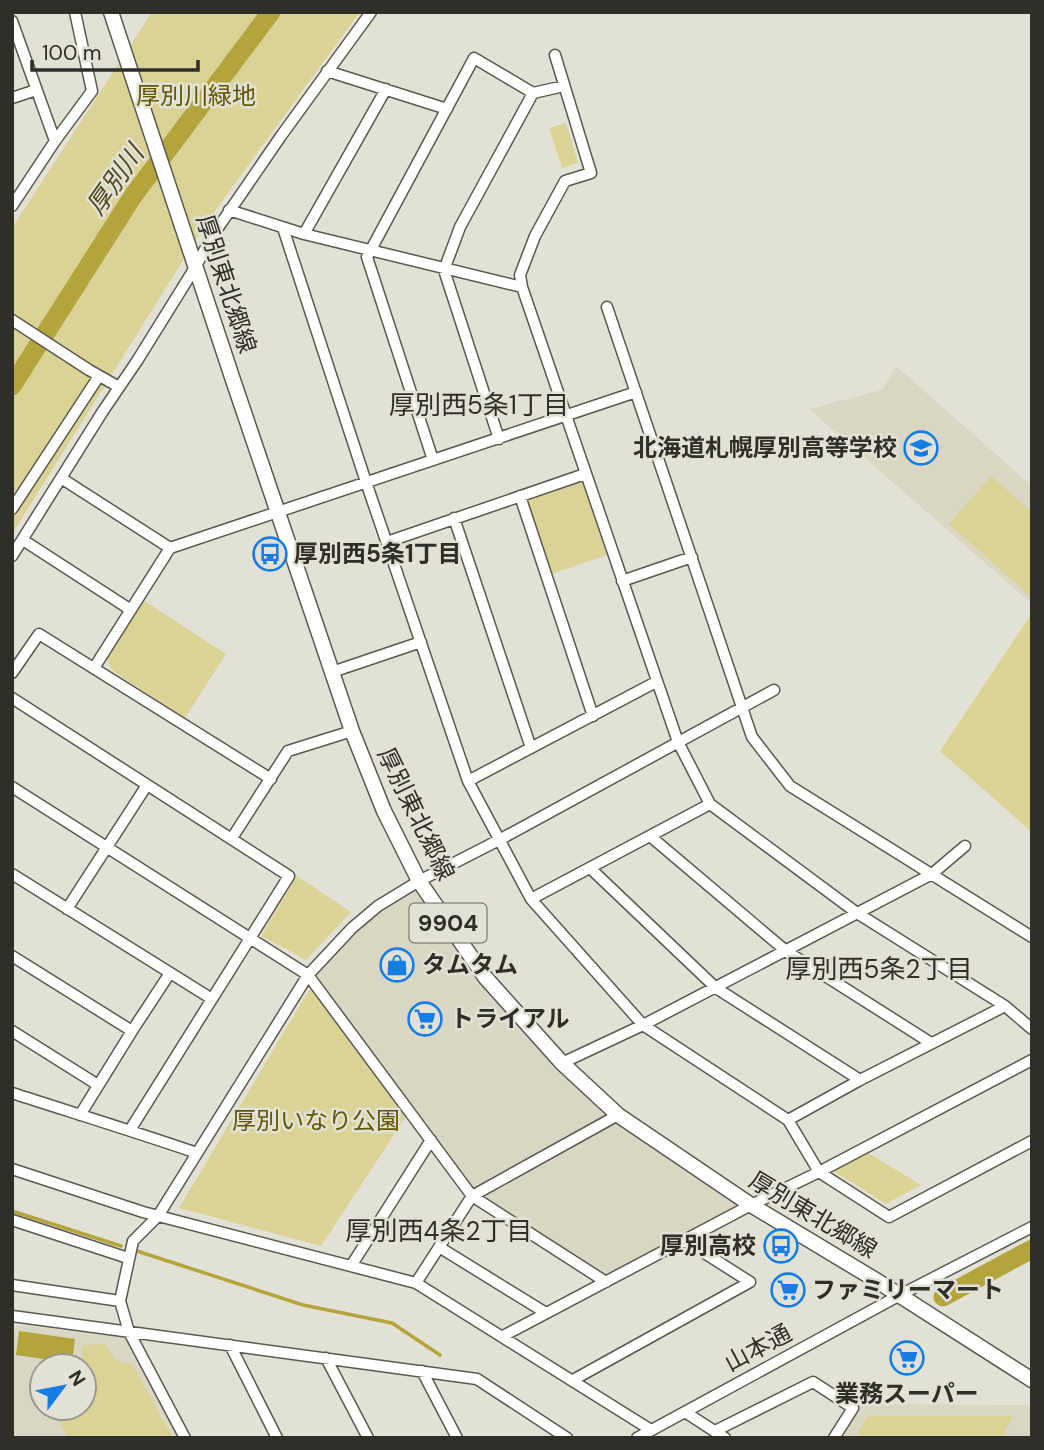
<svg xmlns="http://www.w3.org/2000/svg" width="1044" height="1450" viewBox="0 0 1044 1450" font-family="'DM Sans','Noto Sans JP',sans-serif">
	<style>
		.built { fill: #d9d6c3; fill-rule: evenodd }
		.green { fill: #dbd396 }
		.water { fill: #b3a53c }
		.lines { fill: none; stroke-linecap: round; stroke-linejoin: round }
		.stream { stroke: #b3a53c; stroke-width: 3.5 }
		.river { stroke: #b3a53c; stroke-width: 19 }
		.minor-casing { stroke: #5a594f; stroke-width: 13 }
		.major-casing { stroke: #5a594f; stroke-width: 17 }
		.minor { stroke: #fff; stroke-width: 10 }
		.major { stroke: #fff; stroke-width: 14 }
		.labels { text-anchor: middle; stroke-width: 5; stroke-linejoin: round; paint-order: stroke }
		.shield { fill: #e2e1d5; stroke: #65645d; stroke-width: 2 }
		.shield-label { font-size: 23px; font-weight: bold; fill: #2f2e29 }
		.park-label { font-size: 24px; fill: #615705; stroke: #e2e1d5 }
		.street-label { font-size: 24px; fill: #2f2e29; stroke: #e2e1d5 }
		.poi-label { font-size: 24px; font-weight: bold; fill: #2f2e29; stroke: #e2e1d5; text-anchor: start }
		.water-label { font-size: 26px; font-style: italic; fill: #514b21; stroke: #e2e1d5 }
		.neighbourhood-label { font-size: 26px; fill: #2f2e29; stroke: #e2e1d5 }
	</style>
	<rect width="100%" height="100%" fill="#e2e1d5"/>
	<!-- built -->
	<path class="built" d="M896 366 1032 486V604L809 409 882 390Z
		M419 881 485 977 619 1115 751 1205 606 1282 472 1196 308 975 352 928Z
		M22 1325 125 1338 178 1438H12V1350L15 1329ZM42 1366H84V1408H42Z
		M861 1404 1032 1405V1438H840Z"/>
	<!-- green -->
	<path class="green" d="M152 12H360L209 219 12 534V228Z
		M566 123 578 163 562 168 549 128Z
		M991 476 1032 512V598L949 524Z
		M582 479 607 555 551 574 527 498Z
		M143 600 226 654 185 718 113 671 107 659Z
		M1032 613V832L940 751Z
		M297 876 351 912 306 960 261 936Z
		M309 990 317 991 407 1115 321 1246 179 1208Z
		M865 1151 921 1185 886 1204 832 1170Z
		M105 1344 115 1360 133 1365 173 1438H68L52 1408H84V1366H82V1345Z
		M868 1416H1013L1002 1438H855Z"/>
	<!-- water -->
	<path class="water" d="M19 1331 75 1339 72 1363 16 1355Z"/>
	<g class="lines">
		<!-- stream -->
		<path class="stream" d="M12 1211 121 1246
			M137 1251 303 1305 392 1323 440 1355"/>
		<!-- river -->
		<path class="river" d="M12 386 133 196 271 12
			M943 1297 1032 1249"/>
		<defs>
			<path id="minor" d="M12 21 55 141
				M555 55 591 173 565 181 535 236 520 275 522 287 678 742 710 804 857 913 1005 1006 1032 1029
				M327 71 447 109
				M533 93 564 86
				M12 98 36 90
				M12 206 55 141 92 91 75 12
				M229 210 304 234 522 287
				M283 228 366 482 468 781 531 899 643 1025 788 1120 819 1172 889 1217 1032 1141
				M304 234 386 89
				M607 307 752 737 790 786 1032 937
				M12 320 89 370 119 387
				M433 460 367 257 474 58 533 93 460 227 444 270 499 439
				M61 478 170 548
				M520 496 593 716
				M12 509 99 376
				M454 518 531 748
				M23 540 131 610
				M387 542 585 474
				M12 556 103 411 137 361 196 266 211 238 281 136 371 12
				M622 581 692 557
				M94 668 170 548 636 392
				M332 672 421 642
				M12 673 39 634 271 779
				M12 698 289 876 130 1130
				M468 781 656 682
				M12 787 308 975 472 1196 606 1282
				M650 836 786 951 931 1043
				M232 838 288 751 352 731
				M590 868 716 988 860 1080
				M12 874 212 999
				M531 899 710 804
				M67 909 147 785
				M12 956 132 1031
				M12 1031 98 1085
				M562 1063 643 1025 932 874 965 846
				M12 1093C74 1113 136 1132 197 1153
				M80 1115 132 1031 170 973
				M788 1120 860 1080 1005 1006
				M12 1169 143 1212 416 1283 651 1430
				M12 1220 128 1258
				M439 1247 546 1313
				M351 1266 431 1140
				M416 1283 472 1196 618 1115
				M12 1285 120 1301
				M12 1316 477 1379 567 1438
				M503 1336 751 1205 819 1172 1032 1060
				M230 1345 277 1438
				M326 1358 368 1438
				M422 1371 457 1438
				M573 1380 750 1282 684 1240
				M685 1412 725 1438
				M715 1431 813 1382 853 1408 834 1438
				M185 1438 129 1332 120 1301 133 1241 158 1216 308 975 352 928 378 906 419 881 499 840 774 690
				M637 1438 900 1295 1032 1227"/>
			<path id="major" d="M111 12 233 380 352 731 384 811 419 881 485 977 562 1063 618 1115 751 1205 874 1279 1032 1380"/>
		</defs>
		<!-- minor casing -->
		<use href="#minor" class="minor-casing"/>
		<!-- major casing -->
		<use href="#major" class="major-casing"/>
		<!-- minor -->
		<use href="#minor" class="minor"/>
		<!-- major -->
		<use href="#major" class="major"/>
	</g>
	<!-- icons -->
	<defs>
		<symbol id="school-ring" viewBox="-11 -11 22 22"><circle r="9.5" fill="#e2e1d5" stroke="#167de5" stroke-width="1.5"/><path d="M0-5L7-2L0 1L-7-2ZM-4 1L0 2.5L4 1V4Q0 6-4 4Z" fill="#167de5"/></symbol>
		<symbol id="bus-ring" viewBox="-11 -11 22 22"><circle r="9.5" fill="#e2e1d5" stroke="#167de5" stroke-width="1.5"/><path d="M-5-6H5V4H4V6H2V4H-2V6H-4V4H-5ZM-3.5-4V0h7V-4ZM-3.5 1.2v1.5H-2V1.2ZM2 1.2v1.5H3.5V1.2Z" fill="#167de5"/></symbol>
		<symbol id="shop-ring" viewBox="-11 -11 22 22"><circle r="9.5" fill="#e2e1d5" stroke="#167de5" stroke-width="1.5"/><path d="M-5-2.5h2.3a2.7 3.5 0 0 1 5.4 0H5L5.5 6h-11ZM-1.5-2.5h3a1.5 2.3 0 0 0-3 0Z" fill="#167de5"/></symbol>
		<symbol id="supermarket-ring" viewBox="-11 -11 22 22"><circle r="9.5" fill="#e2e1d5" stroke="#167de5" stroke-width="1.5"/><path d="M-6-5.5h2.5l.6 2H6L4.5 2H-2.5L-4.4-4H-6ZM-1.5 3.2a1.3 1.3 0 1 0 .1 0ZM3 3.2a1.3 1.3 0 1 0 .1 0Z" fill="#167de5"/></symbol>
	</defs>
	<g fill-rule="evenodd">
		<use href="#school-ring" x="902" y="429" width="38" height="38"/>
		<use href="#bus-ring" x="251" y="535" width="38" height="38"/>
		<use href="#shop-ring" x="378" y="946" width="38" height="38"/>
		<use href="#supermarket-ring" x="406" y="1000" width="38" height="38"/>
		<use href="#bus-ring" x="762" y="1227" width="38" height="38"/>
		<use href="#supermarket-ring" x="769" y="1271" width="38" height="38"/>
		<use href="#supermarket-ring" x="888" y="1339" width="38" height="38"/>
	</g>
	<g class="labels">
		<!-- shield labels -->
		<rect class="shield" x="409.5" y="903.5" width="77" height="39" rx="5"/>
		<g class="shield-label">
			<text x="448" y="931">9904</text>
		</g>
		<!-- park labels -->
		<g class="park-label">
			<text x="196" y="104">厚別川緑地</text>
			<text x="316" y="1129">厚別いなり公園</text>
		</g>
		<!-- street labels -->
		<g class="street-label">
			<text transform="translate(226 284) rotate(72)" y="8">厚別東北郷線</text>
			<text transform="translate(416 814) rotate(64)" y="8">厚別東北郷線</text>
			<text transform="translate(813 1215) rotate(31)" y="8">厚別東北郷線</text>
			<text transform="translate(758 1348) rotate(-28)" y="8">山本通</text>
		</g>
		<!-- poi labels -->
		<g class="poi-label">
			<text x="897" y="456" text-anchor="end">北海道札幌厚別高等学校</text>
			<text x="294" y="562">厚別西5条1丁目</text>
			<text x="422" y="973">タムタム</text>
			<text x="450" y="1027">トライアル</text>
			<text x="756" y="1254" text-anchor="end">厚別高校</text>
			<text x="812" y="1298">ファミリーマート</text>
			<text x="907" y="1402" text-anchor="middle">業務スーパー</text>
		</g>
		<!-- water labels -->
		<g class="water-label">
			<text transform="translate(115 180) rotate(-55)" y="9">厚別川</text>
		</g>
		<!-- neighbourhood labels -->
		<g class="neighbourhood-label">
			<text x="479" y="414">厚別西5条1丁目</text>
			<text x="879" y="978">厚別西5条2丁目</text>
			<text x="439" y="1240">厚別西4条2丁目</text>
		</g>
	</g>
	<!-- border -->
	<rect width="1044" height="1450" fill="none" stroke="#2f2e29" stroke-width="28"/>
	<!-- north arrow -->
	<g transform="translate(63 1387) rotate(58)"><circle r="33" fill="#e2e1d5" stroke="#9a9990" stroke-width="2"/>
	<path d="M0-5L12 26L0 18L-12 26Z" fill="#167de5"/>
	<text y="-10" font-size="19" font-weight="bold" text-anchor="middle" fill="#2f2e29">N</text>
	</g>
	<!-- scale -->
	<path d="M32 60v10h166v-10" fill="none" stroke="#2f2e29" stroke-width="3.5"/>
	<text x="42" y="60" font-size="21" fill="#2f2e29" stroke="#e2e1d5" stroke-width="5" paint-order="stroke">100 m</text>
</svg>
